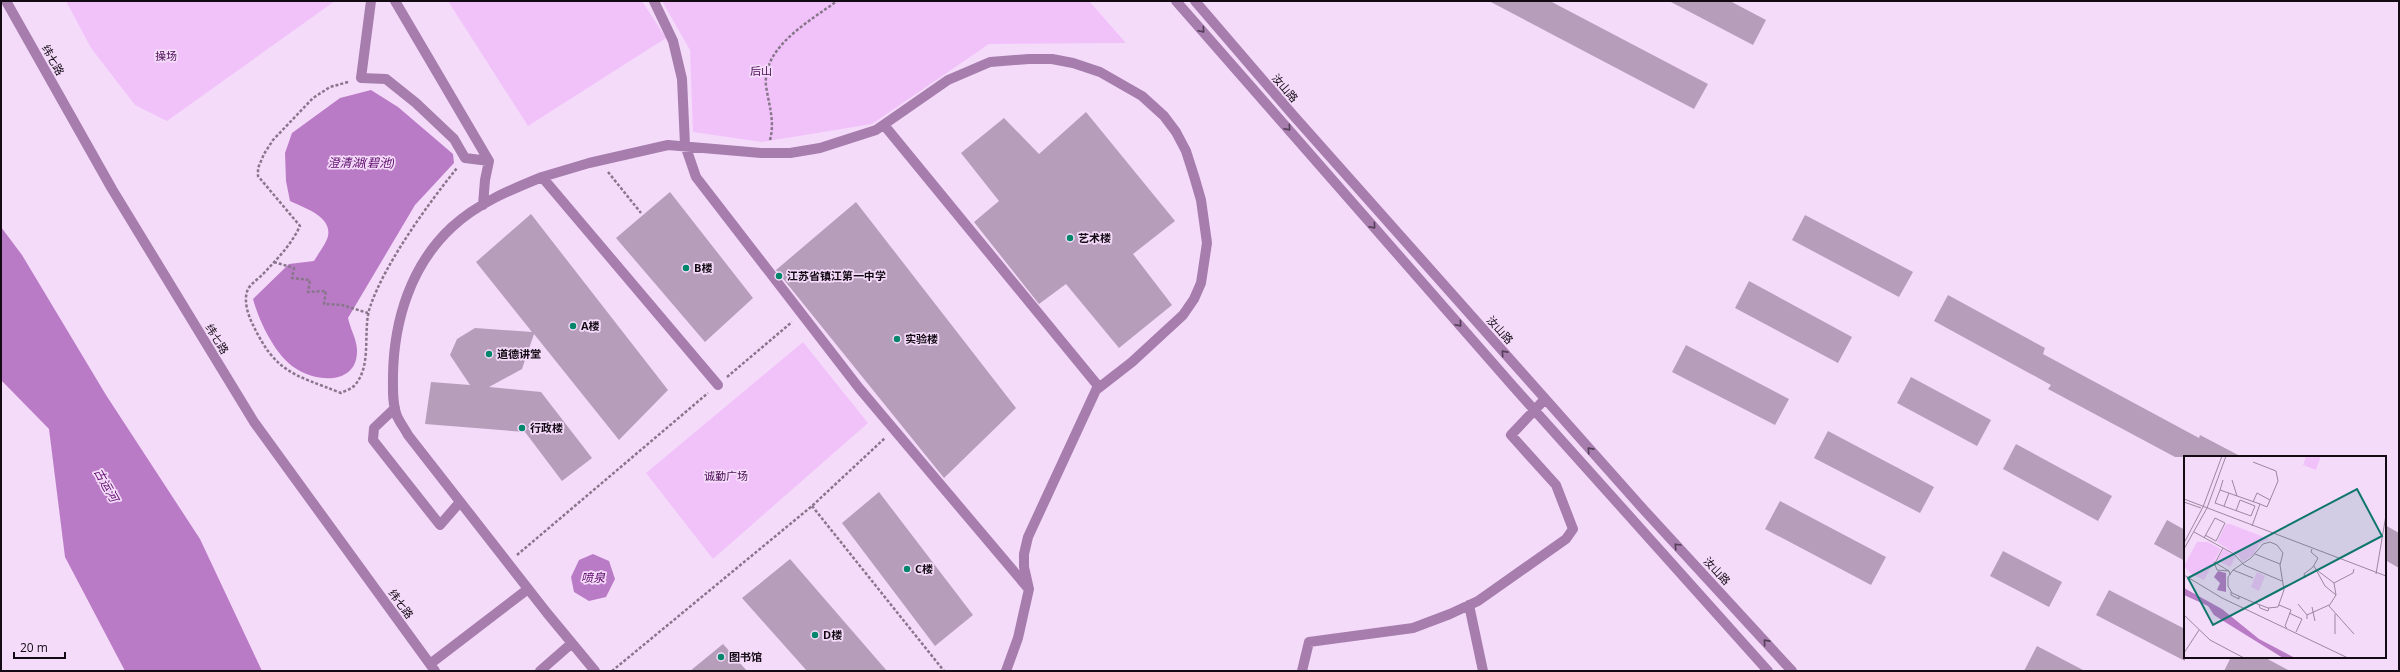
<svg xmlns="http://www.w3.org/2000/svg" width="2400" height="672" viewBox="0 0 2400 672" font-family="'Open Sans','Noto Sans SC',sans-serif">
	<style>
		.green { fill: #f1c2fa }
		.water { fill: #ba7bc6 }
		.building { fill: #b69dba }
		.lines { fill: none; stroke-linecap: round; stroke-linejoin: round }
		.path { stroke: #88768b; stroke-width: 2.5; stroke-dasharray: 3 2; stroke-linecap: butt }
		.minor { stroke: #a67dad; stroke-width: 10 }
		.oneway { stroke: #553e59 }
		.poi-dot { fill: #02876a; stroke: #f5dbfa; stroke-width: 1.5 }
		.labels { text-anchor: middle; stroke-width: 3.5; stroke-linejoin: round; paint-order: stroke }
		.park-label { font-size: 11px; fill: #480b52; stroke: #f5dbfa }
		.street-label { font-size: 11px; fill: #130a14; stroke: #f5dbfa }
		.poi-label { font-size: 11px; font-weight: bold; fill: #130a14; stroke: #f5dbfa; text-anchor: start }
		.water-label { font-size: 12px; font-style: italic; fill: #5d0b6b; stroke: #f5dbfa }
		.inset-road { fill: none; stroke: #9b879e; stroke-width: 1 }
		.view { fill: #0f766e; fill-opacity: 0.15; stroke: #0f766e; stroke-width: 2 }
		.inset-edge { fill: none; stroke: #130a14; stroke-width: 2 }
	</style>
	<rect width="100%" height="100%" fill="#f5dbfa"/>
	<!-- green -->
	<path class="green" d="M66 1H335L167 121 135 105 91 48Z
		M448 1H642L666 38 528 126Z
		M662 1H1089L1126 43 989 44 872 124 762 142 693 132 690 50Z
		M803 342 868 423 713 559 646 473Z"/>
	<!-- water -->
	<path class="water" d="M371 90 398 107 453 154 454 163 415 205 348 318C350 328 357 340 357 350 358 385 317 383 295 368 275 355 259 321 253 299L289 264 314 261C318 254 326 244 328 236 332 216 304 208 290 201L286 181 285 153 292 133 340 98Z
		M1 227 22 255 106 395 200 539 262 671H125L65 557 49 429 1 380Z
		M593 554 609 561 615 579 606 597 589 601 574 592 571 577 579 560Z"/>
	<!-- building -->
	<path class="building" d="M1489 1H1550L1708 84 1694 109Z
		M1669 1H1730L1766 20 1753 45Z
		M1086 112 1175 221 1133 254 1172 305 1119 348 1066 284 1039 304 974 222 999 201 961 153 1004 118 1039 154Z
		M670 192 753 298 705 342 616 238Z
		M856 202 1016 408 944 478 776 270Z
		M531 214 668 390 619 440 534 334 522 369 489 387 541 392 592 458 562 481 525 432 425 424 431 382 470 385 450 355 457 339 475 328 532 332 476 262Z
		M1805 215 1913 272 1899 297 1792 240Z
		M1749 281 1852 337 1838 363 1735 308Z
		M1948 295 2045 348 2043 354 2199 438 2200 435 2242 457H2175L2048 389 2051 385 1934 321Z
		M1686 345 1789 399 1775 425 1672 372Z
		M1911 377 1991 420 1977 446 1897 403Z
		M1828 431 1934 487 1920 513 1814 458Z
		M2016 444 2112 496 2098 521 2003 469Z
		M879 492 973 615 935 646 842 523Z
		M1780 501 1886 557 1871 585 1765 529Z
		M2167 520 2185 530V561L2154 544Z
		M2385 525 2399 533V568L2385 560Z
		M2003 551 2062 582 2049 607 1990 576Z
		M790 559 887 671H807L742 598Z
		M2109 590 2185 629V661L2096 615Z
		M723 644 747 671H690Z
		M2037 646 2085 671H2024Z
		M2231 657H2264L2290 671H2224Z"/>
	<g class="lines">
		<!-- path -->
		<path class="path" d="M348 82 330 87 313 98 273 140 264 154 258 168V176L300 226C291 245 278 258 263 274 259 278 251 284 248 289 243 300 248 315 253 325 276 373 293 374 341 393 345 391 351 389 354 386 373 366 362 331 370 307 385 263 428 204 457 168
			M770 140C775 122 769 105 766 86 762 47 810 21 837 1
			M608 172 641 213
			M274 262 294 268 292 278 310 280 308 292 326 291 324 304 342 305 368 313
			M727 377 792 322
			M812 506 944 671
			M517 555 708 393
			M612 671 812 506 885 438"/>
		<!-- minor -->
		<path class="minor" d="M6 1 112 189 254 422 435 671
			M371 1 361 78 386 79 416 103 454 139 465 158 489 161
			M395 1 489 161 485 180 483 205
			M654 1 673 41 682 79 685 145 696 177 859 388 1027 587
			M1176 1 1512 385 1768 671
			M1195 1 1293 115 1644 510 1792 671
			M884 125 1099 387
			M542 177 589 163 668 145 761 153H790L820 148 876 130 948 80 990 62 1029 59H1052L1073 63 1100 72 1142 96 1164 116 1176 132 1186 151 1194 176 1201 200 1207 243 1201 283 1194 299 1183 315 1132 362 1096 390 1028 537 1024 554V567L1029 589 1018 638 1006 671
			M395 408 374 428 373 440 440 525 460 502
			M1469 605 1483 671
			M430 664 528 589
			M540 671 572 643
			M595 671 547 613 408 435C405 429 400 423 397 416 392 404 393 388 393 375 394 320 411 265 452 227 478 203 510 190 542 177L718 385
			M1302 671 1309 642 1413 628 1450 614 1478 601 1566 539 1573 529 1556 485 1511 435 1545 399"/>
	</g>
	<!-- one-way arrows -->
	<defs><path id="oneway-chevron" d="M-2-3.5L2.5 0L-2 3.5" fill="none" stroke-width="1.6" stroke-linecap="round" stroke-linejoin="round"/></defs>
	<g class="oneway">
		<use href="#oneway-chevron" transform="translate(1202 30) rotate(49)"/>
		<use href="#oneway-chevron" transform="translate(1288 128) rotate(49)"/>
		<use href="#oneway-chevron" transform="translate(1373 226) rotate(49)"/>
		<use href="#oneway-chevron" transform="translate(1459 324) rotate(49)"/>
		<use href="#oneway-chevron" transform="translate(1504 353) rotate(-132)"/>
		<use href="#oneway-chevron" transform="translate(1590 450) rotate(-132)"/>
		<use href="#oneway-chevron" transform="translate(1677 546) rotate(-133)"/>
		<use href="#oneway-chevron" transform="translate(1766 642) rotate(-132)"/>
	</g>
	<!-- markers -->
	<g class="poi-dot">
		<circle cx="1070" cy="238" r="4"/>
		<circle cx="686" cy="268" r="4"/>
		<circle cx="779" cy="276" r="4"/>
		<circle cx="573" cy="326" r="4"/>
		<circle cx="897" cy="339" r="4"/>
		<circle cx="489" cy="354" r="4"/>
		<circle cx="522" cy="428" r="4"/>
		<circle cx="907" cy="569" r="4"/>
		<circle cx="815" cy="635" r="4"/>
		<circle cx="721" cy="657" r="4"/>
	</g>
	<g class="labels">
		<!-- park labels -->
		<g class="park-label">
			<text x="166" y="60">操场</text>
			<text x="761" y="75">后山</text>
			<text x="726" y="480">诚勤广场</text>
		</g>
		<!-- street labels -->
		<g class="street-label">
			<text transform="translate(53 60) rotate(61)" y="4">纬七路</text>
			<text transform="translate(1285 88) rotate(49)" y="4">汝山路</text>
			<text transform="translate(1500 330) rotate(48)" y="4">汝山路</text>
			<text transform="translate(217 339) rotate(59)" y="4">纬七路</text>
			<text transform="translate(1717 571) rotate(47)" y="4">汝山路</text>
			<text transform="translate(401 604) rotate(54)" y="4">纬七路</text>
		</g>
		<!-- poi labels -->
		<g class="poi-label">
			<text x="1078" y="242">艺术楼</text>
			<text x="694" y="272">B楼</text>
			<text x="787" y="280">江苏省镇江第一中学</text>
			<text x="581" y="330">A楼</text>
			<text x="905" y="343">实验楼</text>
			<text x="497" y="358">道德讲堂</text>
			<text x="530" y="432">行政楼</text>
			<text x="915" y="573">C楼</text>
			<text x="823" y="639">D楼</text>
			<text x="729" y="661">图书馆</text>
		</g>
		<!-- water labels -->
		<g class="water-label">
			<text x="361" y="167">澄清湖(碧池)</text>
			<text transform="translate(106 485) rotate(61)" y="4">古运河</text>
			<text x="593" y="582">喷泉</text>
		</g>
	</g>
	<!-- overview -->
	<g transform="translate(2184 456)">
		<rect width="202" height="202" fill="#f5dbfa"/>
		<path d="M122 0H137L132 14 119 9ZM42 68H46L85 83 75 88 70 98 58 106 55 100 33 86ZM13 86H24L37 93 20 124 7 118 0 110ZM40 93 52 100 46 111 33 104ZM73 116 81 120 75 135 67 131Z" fill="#f1c2fa"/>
		<path d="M34 115 42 117V136L33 134 36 127 30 121ZM0 132 38 153 75 183 111 202H99L41 166 30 159 24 150 0 139Z" fill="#ba7bc6"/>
		<path class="inset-road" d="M39 24 36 34 76 48M48 24 53 40M36 34 31 47 67 60 71 50 56 44 52 55M0 43 202 120M0 46 17 52M69 46 73 37 86 44M40 50 45 37M68 70 76 48 83 51 94 25 92 15 69 6M10 76 50 98 60 109 98 125M20 82 31 62 41 67 32 85 21 79M0 87 19 51 38 0M0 93 23 52 42 0M71 98 96 108M31 107 39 92M130 110 141 130 152 139 145 150 170 178M49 114 67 102 79 88 86 86 93 89 99 97 96 109 100 134 94 151 84 152 66 145 48 137 44 130V121L49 114 69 122M45 115 33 114 30 106 45 115 46 119M134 115 150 127M192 118 202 59M0 119 38 142 164 202M121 122 120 118 129 111 134 102 127 96 128 93M47 136V139L55 143V140M152 139 150 127 169 117 170 113M114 148 123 159M75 149 76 152 84 155 85 152M95 149 107 154 101 170 103 172M128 151 131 165M105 157 118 163 112 176M0 159 26 184 60 202M123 163V159L145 149M151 178V158M0 197 15 174"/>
		<path class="view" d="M173 33 198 80 29 169 4 122Z"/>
		<rect width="202" height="202" class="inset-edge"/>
	</g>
	<!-- border -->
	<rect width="2400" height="672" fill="none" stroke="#130a14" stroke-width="4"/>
	<!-- scale -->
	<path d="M14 652v6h51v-6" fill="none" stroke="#130a14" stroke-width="2"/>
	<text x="20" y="652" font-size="12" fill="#130a14" stroke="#f5dbfa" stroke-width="3" paint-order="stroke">20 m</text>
</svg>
